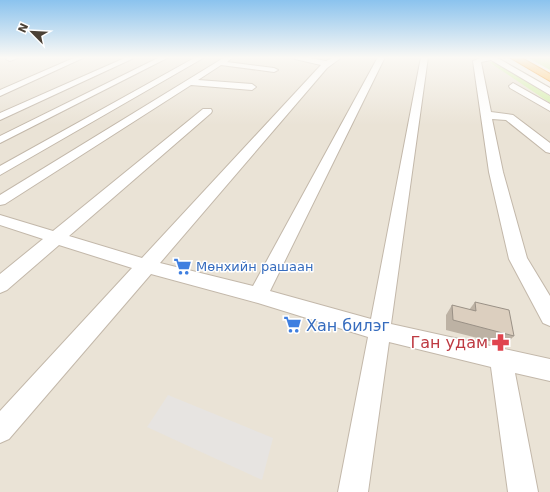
<svg xmlns="http://www.w3.org/2000/svg" width="550" height="492" viewBox="0 0 550 492" font-family="'DejaVu Sans',sans-serif">
	<style>
		.residential { fill: #eae3d6 }
		.green { fill: #d5eead }
		.parking { fill: #e7e4e1 }
		.lines { fill: none; stroke-linecap: round; stroke-linejoin: round }
		.minor-casing { stroke: #c3b8aa; stroke-width: 2 }
		.highway-casing { stroke: #ef992a; stroke-width: 2 }
		.minor { fill: #fff; fill-rule: evenodd }
		.highway { fill: #ffc46a; fill-rule: evenodd }
		.wall { fill: #bdb2a4 }
		.building { fill: #dccfbf; stroke: #9a9186 }
		.labels { text-anchor: middle; stroke-width: 3; stroke-linejoin: round; paint-order: stroke }
		.shop-label { font-size: 13px; fill: #366cbe; stroke: #fff; text-anchor: start }
		.near-shop-label { font-size: 16px; fill: #366cbe; stroke: #fff; text-anchor: start }
		.near-health-label { font-size: 16px; fill: #be3a42; stroke: #fff; text-anchor: end }
	</style>
	<rect width="100%" height="100%" fill="#f6f1e9"/>
	<!-- residential -->
	<path class="residential" d="M0 57H483L550 103V492H0Z"/>
	<!-- green -->
	<path class="green" d="M527 57H550V70Z
		M489 62H496L550 96V103Z"/>
	<!-- parking -->
	<path class="parking" d="M168 395 273 438 262 480 147 427Z"/>
	<g class="lines">
		<defs>
			<path id="minor" d="M7 57H20L10 61 6 59Z
				M76 57H85L0 96V90Z
				M127 57H136L0 120V113Z
				M160 57H169L0 143V136Z
				M196 57H205L0 175V166Z
				M225 57H233L227 62 274 68 278 70 274 72 221 65 198 80 252 84 256 87 252 90 191 85 5 204 0 205V195Z
				M295 57H306L326 61 334 57H342L327 68 160 263 253 286 378 57H385L270 291 371 319 421 57H428L391 324 550 359V381L515 373 538 492H508L491 367 389 342 368 492H338L368 337 258 303 151 274 9 439 0 443V411L132 268 59 245 7 290 0 293V274L43 239 0 225V215L53 231 203 109H211L212 111 211 113 69 236 142 258 321 65 295 59Z
				M483 57H496L550 88V95L491 60 481 62 491 112 513 115 550 143V153L546 152 506 120 492 119 503 172 527 258 550 296V326L543 323 509 259 489 172 473 61Z
				M513 83 550 104V111L510 88 509 86Z"/>
			<path id="highway" d="M509 57H520L550 74V81Z"/>
		</defs>
		<!-- minor casing -->
		<use href="#minor" class="minor-casing"/>
		<!-- highway casing -->
		<use href="#highway" class="highway-casing"/>
		<!-- minor -->
		<use href="#minor" class="minor"/>
		<!-- highway -->
		<use href="#highway" class="highway"/>
	</g>
	<!-- wall -->
	<path class="wall" d="M475 302 514 336 505 345 446 330V315L452 305 469 310Z"/>
	<!-- building -->
	<path class="building" d="M475 302 509 310 514 336 453 320 452 305 476 311Z"/>
	<!-- sky -->
	<linearGradient id="sky" x2="0" y2="1"><stop stop-color="#8bc3ee"/><stop offset="0.46" stop-color="#fbf9f5"/><stop offset="1" stop-color="#fbf9f5" stop-opacity="0"/></linearGradient>
	<rect width="550" height="125" fill="url(#sky)"/>
	<!-- icons -->
	<defs>
		<symbol id="supermarket-bare" viewBox="-9 -9 18 18"><path d="M-6-5.5h2.5l.6 2H6L4.5 2H-2.5L-4.4-4H-6ZM-1.5 3.2a1.3 1.3 0 1 0 .1 0ZM3 3.2a1.3 1.3 0 1 0 .1 0Z" fill="#3f7fe0" stroke="#fff" stroke-width="2.5" paint-order="stroke"/></symbol>
		<symbol id="pharmacy-bare" viewBox="-9 -9 18 18"><path d="M-2-6h4v4h4v4h-4v4h-4v-4h-4v-4h4Z" fill="#e0444e" stroke="#fff" stroke-width="2.5" paint-order="stroke"/></symbol>
	</defs>
	<g fill-rule="evenodd">
		<use href="#supermarket-bare" x="170" y="254" width="25" height="25"/>
		<use href="#supermarket-bare" x="280" y="312" width="25" height="25"/>
		<use href="#pharmacy-bare" x="488" y="330" width="25" height="25"/>
	</g>
	<g class="labels">
		<!-- shop labels -->
		<g class="shop-label">
			<text x="196" y="271">Мөнхийн рашаан</text>
		</g>
		<!-- near-shop labels -->
		<g class="near-shop-label">
			<text x="306" y="331">Хан билэг</text>
		</g>
		<!-- near-health labels -->
		<g class="near-health-label">
			<text x="488" y="348">Ган удам</text>
		</g>
	</g>
	<!-- north arrow -->
	<g transform="translate(32 32) rotate(294)" stroke="#ffffff" stroke-width="3" paint-order="stroke">
	<path d="M0-3L7 15L0 10L-7 15Z" fill="#4b4136"/>
	<text y="-6" font-size="11" font-weight="bold" text-anchor="middle" fill="#4b4136">N</text>
	</g>
</svg>
